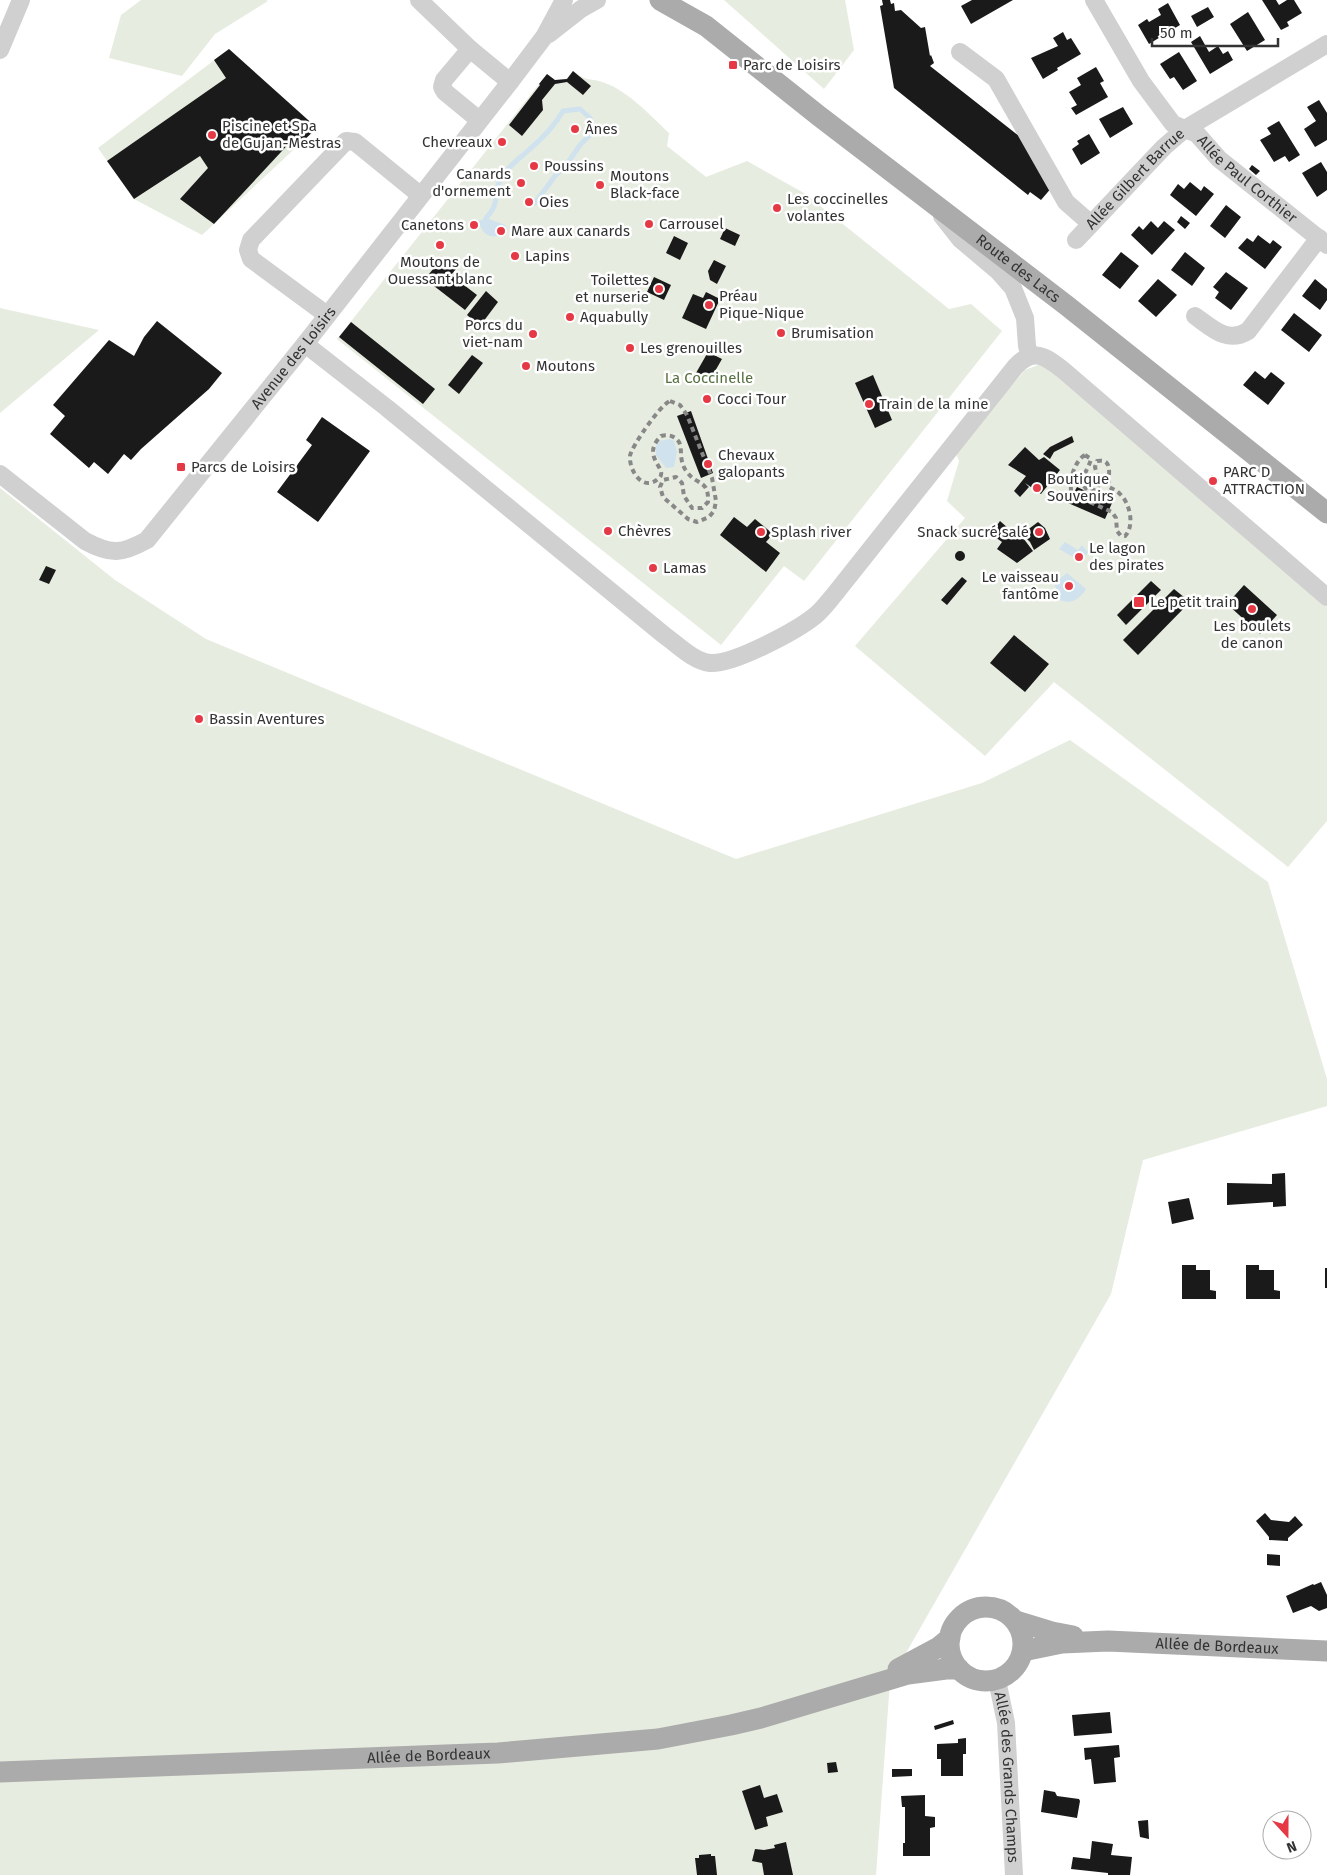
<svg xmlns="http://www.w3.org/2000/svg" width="1327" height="1875" viewBox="0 0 1327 1875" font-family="'Fira Sans',sans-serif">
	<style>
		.green { fill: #e6ecdf }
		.water { fill: #cfe2ee }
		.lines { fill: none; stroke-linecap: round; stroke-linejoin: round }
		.stream { stroke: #cfe2ee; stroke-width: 5 }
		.building { fill: #1a1a1a }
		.minor { stroke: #d0d0d0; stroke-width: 18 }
		.major { stroke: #ababab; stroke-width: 21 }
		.rail { stroke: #888; stroke-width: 4; stroke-dasharray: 5 4; stroke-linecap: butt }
		.poi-dot { fill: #e63946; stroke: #fff; stroke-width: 2 }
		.labels { text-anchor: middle; stroke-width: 5; stroke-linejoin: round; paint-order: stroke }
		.poi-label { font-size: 15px; fill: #333; stroke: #fff; text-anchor: start }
		.street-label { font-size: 15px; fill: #333; stroke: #fff }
		.park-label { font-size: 15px; fill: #56703f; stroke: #fff }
	</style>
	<rect width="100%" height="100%" fill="#fff"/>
	<!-- green -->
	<path class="green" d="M141 0H266L268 1 215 34 182 76 109 58 121 15Z
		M724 0H845L854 50 824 89Z
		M229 49 317 128 202 235 134 199 98 148Z
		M573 71C588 83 590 77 605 83 628 91 652 117 669 133L667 146 706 177 747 161 804 193 949 309 971 304 1002 331 804 581 784 566 721 645 337 339 547 74 555 80 566 79Z
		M0 308 99 330 0 413Z
		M1038 365H1044L1140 443 1327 607V821L1288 867 1054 682 985 756 855 646 965 518 947 501 959 461 955 451 1025 370Z
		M0 488 115 580 206 639 736 859 982 783 1070 740 1268 882 1327 1079V1106L1143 1160 1111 1294 890 1681 876 1875H0Z"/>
	<!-- water -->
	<path class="water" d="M486 218 505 225 507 229 505 234C492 240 481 235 479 221Z
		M669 439 674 441 677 452 674 467 666 468 656 455V446L660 441Z
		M1065 542 1078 550 1082 545 1088 552 1082 562 1059 549Z
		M1067 573 1086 589C1080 599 1071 605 1060 600L1054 583Z"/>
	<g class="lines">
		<!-- stream -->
		<path class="stream" d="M486 218C502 201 492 194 501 179 508 166 520 158 530 149 544 137 555 125 563 111L580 109 590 118 594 131 580 145 567 164 555 176 535 203"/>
	</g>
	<!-- building -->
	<path class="building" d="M882 0H890L891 4 894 3 895 11 901 10 921 28 925 27 930 56 931 55 934 63 930 66 1028 143 1053 186 1041 200 1030 192 1028 195 894 88 880 6 883 5Z
		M972 0H1013L971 24 961 6Z
		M1262 0H1276L1279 5 1287 0H1294L1302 13 1287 22 1289 26 1281 30Z
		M1168 3 1180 25 1149 44 1138 25 1147 19 1149 22 1161 15 1158 9Z
		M1208 7 1214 17 1197 27 1191 16Z
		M1248 12 1265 40 1247 51 1230 24Z
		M1063 32 1067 40 1071 38 1081 54 1057 68 1058 70 1043 79 1031 58 1058 46 1053 38Z
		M1200 36 1209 52 1218 46 1223 54 1228 51 1233 60 1210 74 1191 42Z
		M229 49 317 128 302 142 295 137 214 224 180 199 208 168 200 156 134 199 107 161 226 78 214 60Z
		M1179 52 1197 81 1183 90 1174 77 1170 79 1160 64Z
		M1096 67 1104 81 1100 83 1108 97 1076 115 1071 108 1077 105 1069 92 1081 85 1077 78Z
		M573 71 591 86 583 95 567 82 555 84 542 100 543 110 522 136 509 125 540 85 539 84 547 74 555 80 567 79Z
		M1319 100 1327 113V140L1315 147 1304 129 1316 121 1307 107Z
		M1123 107 1133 124 1110 138 1099 119Z
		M1279 121 1300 155 1289 162 1285 156 1274 162 1260 140 1271 134 1267 128Z
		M1089 134 1100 153 1081 165 1072 149 1079 144 1077 141Z
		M1321 162 1327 172V190L1317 197 1302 173Z
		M1252 165 1260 171 1256 175 1249 169Z
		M1190 182 1201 191 1204 186 1214 194 1196 216 1170 195 1178 184 1184 189Z
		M1226 205 1241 217 1225 238 1210 226Z
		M1181 216 1190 223 1185 229 1177 222Z
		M1151 221 1158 228 1164 221 1175 230 1152 255 1131 235 1139 226 1143 230Z
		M725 228 740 235 735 246 720 239Z
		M1258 235 1270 244 1273 240 1282 247 1265 269 1238 248 1247 238 1253 242Z
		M674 236 688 243 680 260 666 253Z
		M1121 252 1139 266 1120 289 1102 275Z
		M1185 252 1205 268 1192 286 1171 270Z
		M442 258 456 269 451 275 477 295 465 310 425 279Z
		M714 260 726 266 717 284 710 280 708 271Z
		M1226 272 1248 288 1231 310 1215 298 1219 292 1213 287Z
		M654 277 671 285 664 300 647 292Z
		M1158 279 1177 295 1156 317 1138 301Z
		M1315 279 1327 289V300L1320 310 1302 296Z
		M486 291 498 302 480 326 467 315Z
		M706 292 720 299 706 329 682 318 693 294 703 298Z
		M1294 313 1322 335 1309 352 1281 330Z
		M157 321 222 373 209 389 141 449 131 460 124 454 108 474 94 462 89 468 50 434 65 416 53 405 109 340 134 356 144 337Z
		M351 322 435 389 423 404 339 337Z
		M708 352 722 359 710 380 696 373Z
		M472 355 483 363 459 394 448 385Z
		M1255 371 1265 379 1271 372 1285 383 1268 405 1243 385Z
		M873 375 892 420 875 428 855 383Z
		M691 411 713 473 701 478 677 416Z
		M322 417 370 451 318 522 277 492 312 445 306 440Z
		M1072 436 1074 442 1054 452 1050 459 1043 454 1050 447Z
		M1025 447 1039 460 1044 457 1060 470 1041 494 1025 483 1029 487 1020 497 1014 491 1026 476 1008 465Z
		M1212 475 1219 480 1214 487 1207 482Z
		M1077 487 1112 503 1105 519 1068 503Z
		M734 517 747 527 755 519 773 534 766 542 780 553 766 572 720 535Z
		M1000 521 1017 536 1020 534 1033 551 1017 563 997 549 1002 542 991 534Z
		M1038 522 1045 528 1050 539 1034 550 1030 542 1022 534Z
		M955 556a5 5 0 1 1 10 0a5 5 0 1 1-10 0Z
		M46 566 56 570 49 584 39 580Z
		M962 577 967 581 947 605 941 600Z
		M1151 581 1161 590 1126 625 1117 615Z
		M1244 585 1277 615 1260 634 1227 604Z
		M1174 589 1190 602 1138 655 1123 640Z
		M1014 635 1049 664 1025 692 990 663Z
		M1285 1173 1286 1206 1273 1207V1202L1227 1205V1183L1272 1184V1174Z
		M1189 1198 1194 1219 1172 1224 1168 1202Z
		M1182 1265H1196V1270H1210V1290L1216 1291V1299H1182Z
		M1246 1265H1259V1270H1274V1290L1280 1291V1299H1246Z
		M1325 1268H1327V1288H1325Z
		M1265 1513 1271 1520 1289 1522 1295 1516 1303 1525 1288 1538V1541L1269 1540V1537L1256 1521Z
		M1267 1554 1280 1555V1566L1267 1565Z
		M1321 1582 1327 1595V1608L1319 1611 1311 1606 1293 1613 1286 1596 1313 1584 1314 1585Z
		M1110 1712 1112 1733 1074 1736 1072 1715Z
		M953 1720 954 1724 935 1730 934 1726Z
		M966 1738V1754H963V1776H941V1759H937V1744L958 1743V1739Z
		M1119 1745 1120 1757 1114 1758 1116 1782 1094 1784 1091 1759 1085 1760 1084 1748Z
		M836 1762 838 1772 828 1773 827 1763Z
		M892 1769H912V1776L892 1777Z
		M760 1785 764 1798 777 1794 783 1812 766 1817 768 1826 755 1830 742 1791Z
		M1044 1790 1055 1792 1057 1796 1079 1799 1080 1801 1077 1818 1041 1812Z
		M925 1795V1816L935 1817V1827L930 1828V1856H903V1843H905V1807H902L901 1796Z
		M1148 1820 1149 1839 1140 1837 1138 1821Z
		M1092 1841 1113 1844 1111 1855 1132 1857 1130 1875H1108V1873L1071 1869 1073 1857 1090 1859Z
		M786 1842 793 1875H764L762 1863 752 1861 755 1849 764 1850 775 1848 774 1845Z
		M711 1854V1856H715L717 1875H697L695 1858H699V1855Z"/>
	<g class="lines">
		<!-- minor -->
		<g class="minor">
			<path d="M419 0 470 49 510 82"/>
			<path id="s1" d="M1094 0 1141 81 1173 124 1197 134 1219 159 1327 245"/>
			<path d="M549 34 581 9 597 0"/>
			<path d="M470 49 444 80 442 87 445 92 479 120"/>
			<path d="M0 50 21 0"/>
			<path d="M960 52 996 79 1066 202 1091 224"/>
			<path d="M942 216 960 239 998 271 1013 288 1025 318 1027 346 1030 356"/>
			<path id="s2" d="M1076 240 1164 147 1185 129 1327 44"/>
			<path d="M327 315 251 259 248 250 251 240 346 141 355 142 420 195"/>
			<path d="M1195 316C1212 328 1227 344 1248 331L1319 238"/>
			<path d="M305 344 387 408 664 635C678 645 693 661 710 663 733 665 798 630 816 615 823 609 828 602 834 595L1015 367C1033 347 1045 356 1063 370L1327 597"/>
			<path id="s3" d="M0 474 85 541C111 555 122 554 147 540L305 344 510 82 544 37 564 0"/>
			<path id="s4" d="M997 1680 1006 1723 1014 1875"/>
		</g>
		<!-- major -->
		<g class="major">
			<path id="s5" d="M660 0 706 26 819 116 1066 305 1327 513"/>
			<circle cx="986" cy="1644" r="37"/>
			<path d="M1016 1621 1052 1632 1073 1636"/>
			<path id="s6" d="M1023 1651 1062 1643 1108 1641 1327 1651"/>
			<path d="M898 1669 939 1647 950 1638"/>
			<path id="s7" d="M0 1772 498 1753 658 1739 731 1725 761 1718 908 1674 946 1669H959"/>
		</g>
		<!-- rail -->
		<path class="rail" d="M670 401 680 405 687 415 712 478 716 501 714 511 709 517 697 522 688 519 663 497 660 487 663 480 676 477 682 483 684 496 692 508H702L708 502C709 479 697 486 687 472 678 461 683 449 679 442 675 436 668 434 661 436 639 458 671 469 658 479 643 492 629 471 630 456 631 447 661 404 670 401Z
			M1085 455 1091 459C1088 470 1084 470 1083 485L1088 491 1096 490C1103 481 1097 476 1095 467L1097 461C1115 458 1107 477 1109 487 1113 489 1117 491 1120 494 1130 503 1135 526 1125 536H1121L1117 531 1116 518 1112 512 1072 494C1068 483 1074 461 1085 455Z"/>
	</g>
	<!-- markers -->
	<g class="poi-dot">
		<rect x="728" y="60" width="10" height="10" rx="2.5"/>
		<circle cx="575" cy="129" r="5"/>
		<circle cx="212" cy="135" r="5"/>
		<circle cx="502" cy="142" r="5"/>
		<circle cx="534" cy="166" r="5"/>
		<circle cx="521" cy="183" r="5"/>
		<circle cx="600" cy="185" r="5"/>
		<circle cx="529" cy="202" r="5"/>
		<circle cx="777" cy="208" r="5"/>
		<circle cx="649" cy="224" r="5"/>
		<circle cx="474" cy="225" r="5"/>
		<circle cx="501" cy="231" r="5"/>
		<circle cx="440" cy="245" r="5"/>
		<circle cx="515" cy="256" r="5"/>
		<circle cx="659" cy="289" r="5"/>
		<circle cx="709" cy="305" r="5"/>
		<circle cx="570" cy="317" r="5"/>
		<circle cx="781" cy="333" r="5"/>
		<circle cx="533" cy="334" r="5"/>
		<circle cx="630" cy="348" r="5"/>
		<circle cx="526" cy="366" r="5"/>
		<circle cx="707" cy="399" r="5"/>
		<circle cx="869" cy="404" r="5"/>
		<circle cx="708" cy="464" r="5"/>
		<rect x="176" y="462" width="10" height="10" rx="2.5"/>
		<circle cx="1213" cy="481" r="5"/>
		<circle cx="1037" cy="488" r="5"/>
		<circle cx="608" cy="531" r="5"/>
		<circle cx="761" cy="532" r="5"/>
		<circle cx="1039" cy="532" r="5"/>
		<circle cx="1079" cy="557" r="5"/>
		<circle cx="653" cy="568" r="5"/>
		<circle cx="1069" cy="586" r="5"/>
		<rect x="1133" y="596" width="12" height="12" rx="2.5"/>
		<circle cx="1252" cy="609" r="5"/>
		<circle cx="199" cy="719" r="5"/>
	</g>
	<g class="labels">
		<!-- poi labels -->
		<g class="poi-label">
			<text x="743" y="70">Parc de Loisirs</text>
			<text x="222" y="131">Piscine et Spa<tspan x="222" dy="17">de Gujan-Mestras</tspan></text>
			<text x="585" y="134">Ânes</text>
			<text x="492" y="147" text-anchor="end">Chevreaux</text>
			<text x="544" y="171">Poussins</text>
			<text x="511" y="179" text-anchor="end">Canards<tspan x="511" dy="17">d'ornement</tspan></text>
			<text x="610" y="181">Moutons<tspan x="610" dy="17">Black-face</tspan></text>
			<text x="787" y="204">Les coccinelles<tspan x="787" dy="17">volantes</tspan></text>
			<text x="539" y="207">Oies</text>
			<text x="659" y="229">Carrousel</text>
			<text x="464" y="230" text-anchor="end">Canetons</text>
			<text x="511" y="236">Mare aux canards</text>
			<text x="525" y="261">Lapins</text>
			<text x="440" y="267" text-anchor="middle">Moutons de<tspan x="440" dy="17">Ouessant blanc</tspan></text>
			<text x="649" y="285" text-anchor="end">Toilettes<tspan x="649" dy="17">et nurserie</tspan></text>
			<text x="719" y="301">Préau<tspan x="719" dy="17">Pique-Nique</tspan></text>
			<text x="580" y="322">Aquabully</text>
			<text x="523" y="330" text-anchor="end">Porcs du<tspan x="523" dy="17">viet-nam</tspan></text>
			<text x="791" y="338">Brumisation</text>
			<text x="640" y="353">Les grenouilles</text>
			<text x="536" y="371">Moutons</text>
			<text x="717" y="404">Cocci Tour</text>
			<text x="879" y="409">Train de la mine</text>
			<text x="718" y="460">Chevaux<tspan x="718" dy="17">galopants</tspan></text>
			<text x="191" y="472">Parcs de Loisirs</text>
			<text x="1223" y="477">PARC D<tspan x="1223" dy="17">ATTRACTION</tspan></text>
			<text x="1047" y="484">Boutique<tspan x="1047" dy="17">Souvenirs</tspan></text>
			<text x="618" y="536">Chèvres</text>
			<text x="771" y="537">Splash river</text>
			<text x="1029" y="537" text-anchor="end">Snack sucré salé</text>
			<text x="1089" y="553">Le lagon<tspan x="1089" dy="17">des pirates</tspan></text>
			<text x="663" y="573">Lamas</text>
			<text x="1059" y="582" text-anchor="end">Le vaisseau<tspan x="1059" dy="17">fantôme</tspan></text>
			<text x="1150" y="607">Le petit train</text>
			<text x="1252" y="631" text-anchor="middle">Les boulets<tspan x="1252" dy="17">de canon</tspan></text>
			<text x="209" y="724">Bassin Aventures</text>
		</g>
		<!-- street labels -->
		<g class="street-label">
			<text dy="5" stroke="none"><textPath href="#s1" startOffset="241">Allée Paul Corthier</textPath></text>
			<text dy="5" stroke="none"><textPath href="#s2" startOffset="85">Allée Gilbert Barrue</textPath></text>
			<text dy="5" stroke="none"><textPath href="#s5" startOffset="448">Route des Lacs</textPath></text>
			<text dy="5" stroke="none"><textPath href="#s3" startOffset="408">Avenue des Loisirs</textPath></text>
			<text dy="5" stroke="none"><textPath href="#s6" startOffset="195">Allée de Bordeaux</textPath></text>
			<text dy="5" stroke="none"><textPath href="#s7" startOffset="429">Allée de Bordeaux</textPath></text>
			<text dy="5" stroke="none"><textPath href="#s4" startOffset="98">Allée des Grands Champs</textPath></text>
		</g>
		<!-- park labels -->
		<g class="park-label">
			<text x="709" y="383">La Coccinelle</text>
		</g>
	</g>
	<!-- north arrow -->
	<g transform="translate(1287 1835) rotate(159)"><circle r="24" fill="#ffffff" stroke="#adadad"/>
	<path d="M0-4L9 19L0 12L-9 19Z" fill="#e63946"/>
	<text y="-8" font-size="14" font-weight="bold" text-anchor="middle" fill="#333333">N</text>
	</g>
	<!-- scale -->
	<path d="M1152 38v8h126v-8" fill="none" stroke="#333333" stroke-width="2.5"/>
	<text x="1160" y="38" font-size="15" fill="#333333" stroke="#ffffff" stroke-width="4" paint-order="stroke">50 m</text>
</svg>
